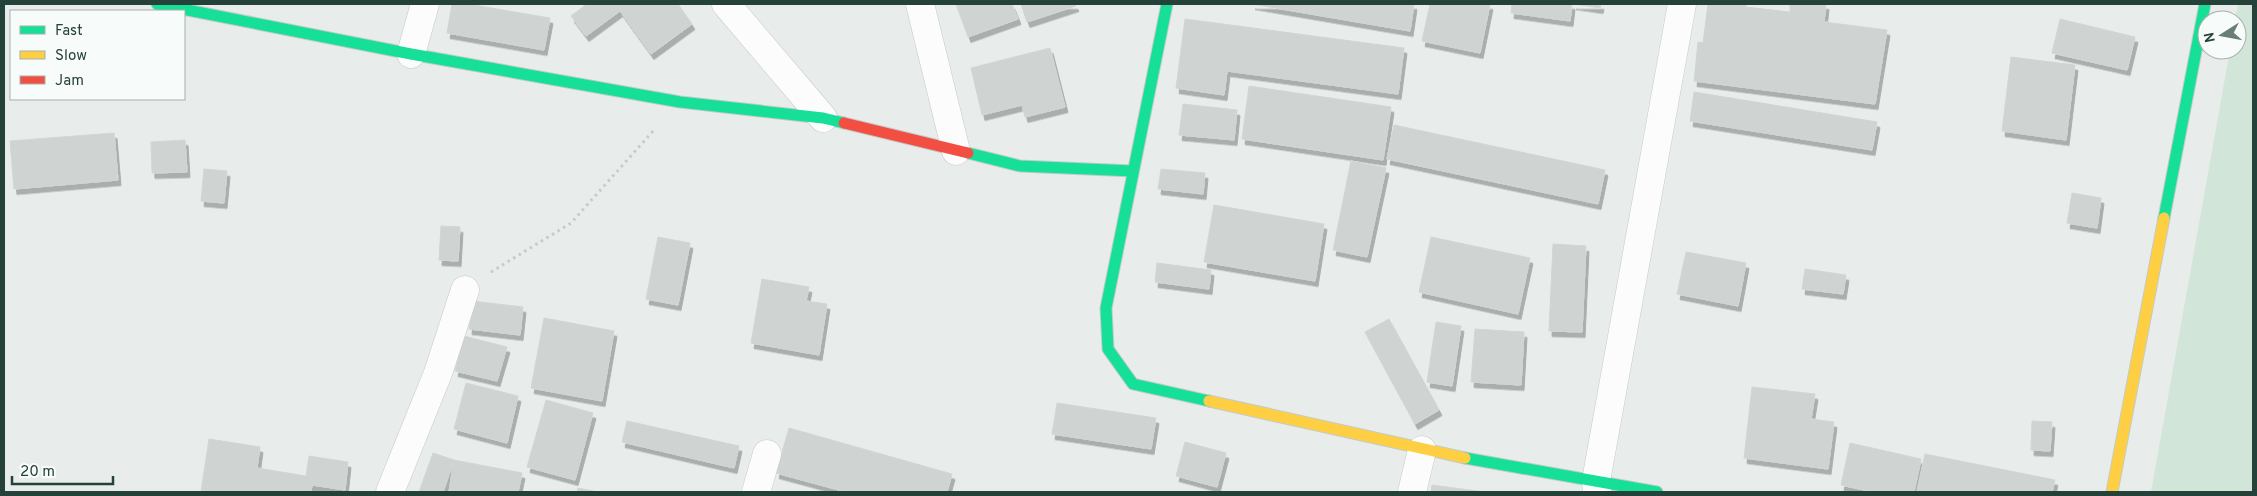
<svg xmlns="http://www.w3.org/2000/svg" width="2257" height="496" viewBox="0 0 2257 496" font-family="Overpass,sans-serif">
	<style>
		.green { fill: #d1e6d8 }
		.building { fill: #cfd4d2; stroke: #d1d6d4; filter: url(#shadow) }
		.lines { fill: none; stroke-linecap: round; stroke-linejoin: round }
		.street-casing { stroke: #c5cac8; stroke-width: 29 }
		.fast-casing { stroke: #c3cbc8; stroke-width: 13 }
		.slow-casing { stroke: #c3cbc8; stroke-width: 13 }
		.jam-casing { stroke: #c3cbc8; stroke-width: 13 }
		.path { stroke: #c3ccca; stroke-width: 3; stroke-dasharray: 2.5 4; stroke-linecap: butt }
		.street { stroke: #fcfcfc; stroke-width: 28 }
		.fast { stroke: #16e098; stroke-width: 11 }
		.slow { stroke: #ffcf43; stroke-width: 11 }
		.jam { stroke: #f24e42; stroke-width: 11 }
	</style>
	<defs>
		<filter id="shadow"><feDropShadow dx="3" dy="5.5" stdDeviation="0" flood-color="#0004"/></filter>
	</defs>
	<rect width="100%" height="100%" fill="#e8edeb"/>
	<!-- green -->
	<path class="green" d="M2238 4H2253V492H2151L2230 50H2237V20H2235Z"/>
	<!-- building -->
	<path class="building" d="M452 4H468L550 18 544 50 447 33Z
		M587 4H678L692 24 651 54 620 11 586 36 571 16Z
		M956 4H1012L1018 19 968 37Z
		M1021 4H1075L1076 6 1027 22Z
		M1252 4H1414L1410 31Z
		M1430 4H1490L1480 53 1422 41Z
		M1512 4H1572L1570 21 1511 13Z
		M1573 4H1601L1600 8Z
		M1708 4H1746V7L1790 12V4H1826L1824 22 1887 30 1875 104 1694 81 1698 42 1703 43Z
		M1185 19 1404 48 1398 94 1227 71 1224 95 1176 88Z
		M2060 19 2135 37 2127 70 2052 53Z
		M1050 48 1065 107 1025 117 1022 105 982 115 971 68Z
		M2011 57 2075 65 2066 140 2002 131Z
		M1249 86 1391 107 1383 160 1242 139Z
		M1694 92 1877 122 1872 150 1690 121Z
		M1183 104 1237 110 1234 140 1179 135Z
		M1394 125 1605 170 1598 204 1387 159Z
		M114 133 118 180 14 189 10 141Z
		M185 140 187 172 152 173 151 142Z
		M1351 161 1386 168 1367 257 1333 250Z
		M204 169 227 171 224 203 201 201Z
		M1161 169 1205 173 1203 194 1158 189Z
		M2072 193 2101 198 2097 228 2067 223Z
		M1214 205 1324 224 1315 281 1204 262Z
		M441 226 460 227 458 261 439 260Z
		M658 237 690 243 678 305 646 299Z
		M1431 237 1530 258 1518 314 1419 292Z
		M1553 244 1586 246 1582 332 1549 331Z
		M1686 252 1746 263 1738 306 1677 294Z
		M1157 263 1211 270 1209 289 1155 282Z
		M1805 269 1846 275 1843 294 1802 289Z
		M762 279 809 287 806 301 827 304 819 355 751 343Z
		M472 301 523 307 520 335 469 329Z
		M544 318 614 331 602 401 531 388Z
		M1389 319 1439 410 1415 424 1365 332Z
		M1436 322 1461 326 1452 386 1427 382Z
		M1475 329 1524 332 1521 385 1471 382Z
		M464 336 507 347 497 381 455 371Z
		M466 383 518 396 507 443 454 429Z
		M1752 387 1815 394 1811 419 1834 422 1828 469 1744 458Z
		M546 400 593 413 575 480 527 467Z
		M1057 403 1156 418 1151 449 1052 434Z
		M627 421 739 446 734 468 622 442Z
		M2032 421 2052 422 2050 451 2031 450Z
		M789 428 952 474 947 492H846L776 473Z
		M209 439 260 447 257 468 306 476 309 456 348 462 345 490 312 485 311 492H201Z
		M1185 442 1226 453 1217 487 1176 476Z
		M1850 443 1921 459 1914 492H1873L1841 485Z
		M433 453 454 460 443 492H419Z
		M1925 454 2055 480 2052 492H1917Z
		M454 460 522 473 518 492H449Z
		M1432 485 1485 492H1431Z
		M578 488 598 492H577Z"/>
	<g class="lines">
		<defs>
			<path id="street" d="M726 4 823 118
				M920 4 956 151
				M411 54 425 4
				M390 492 438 373 465 290
				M756 492 767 454
				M1412 492 1422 450
				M1597 492 1596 481 1682 4"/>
			<path id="fast" d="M157 4 411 54 680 102 823 118 844 123
				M1167 4 1106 308 1108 349 1133 384 1209 401
				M968 153 1020 166 1133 171
				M2164 218 2205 4
				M1465 458 1657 492"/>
			<path id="slow" d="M1209 401 1465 458
				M2112 492 2164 218"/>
			<path id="jam" d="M844 123 968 153"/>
		</defs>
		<!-- street casing -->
		<use href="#street" class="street-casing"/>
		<!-- fast casing -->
		<use href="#fast" class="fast-casing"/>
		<!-- slow casing -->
		<use href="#slow" class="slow-casing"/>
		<!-- jam casing -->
		<use href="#jam" class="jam-casing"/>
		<!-- path -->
		<path class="path" d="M491 272 571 223 654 130"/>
		<!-- street -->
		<use href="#street" class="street"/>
		<!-- fast -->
		<use href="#fast" class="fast"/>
		<!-- slow -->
		<use href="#slow" class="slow"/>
		<!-- jam -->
		<use href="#jam" class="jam"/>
	</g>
	<!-- border -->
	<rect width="2257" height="496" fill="none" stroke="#24423a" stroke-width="10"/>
	<!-- legend -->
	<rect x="10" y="10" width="175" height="90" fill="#f7fbf9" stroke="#a3b1ad"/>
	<rect x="20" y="26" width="25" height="8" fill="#16e098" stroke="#a3b1ad"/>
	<text x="55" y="35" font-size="15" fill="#24423a">Fast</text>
	<rect x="20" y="51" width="25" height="8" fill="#ffcf43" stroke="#a3b1ad"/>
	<text x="55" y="60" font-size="15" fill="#24423a">Slow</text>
	<rect x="20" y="76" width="25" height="8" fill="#f24e42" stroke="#a3b1ad"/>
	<text x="55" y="85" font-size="15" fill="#24423a">Jam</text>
	<!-- north arrow -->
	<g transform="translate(2222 35) rotate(259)"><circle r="24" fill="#f7fbf9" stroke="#a3b1ad"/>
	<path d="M0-4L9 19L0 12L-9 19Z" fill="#697e78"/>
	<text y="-8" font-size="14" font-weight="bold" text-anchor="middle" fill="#24423a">N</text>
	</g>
	<!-- scale -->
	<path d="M12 476v8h101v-8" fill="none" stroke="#24423a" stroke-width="2.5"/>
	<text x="20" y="476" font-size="15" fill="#24423a" stroke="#f7fbf9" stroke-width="4" paint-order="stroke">20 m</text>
</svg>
